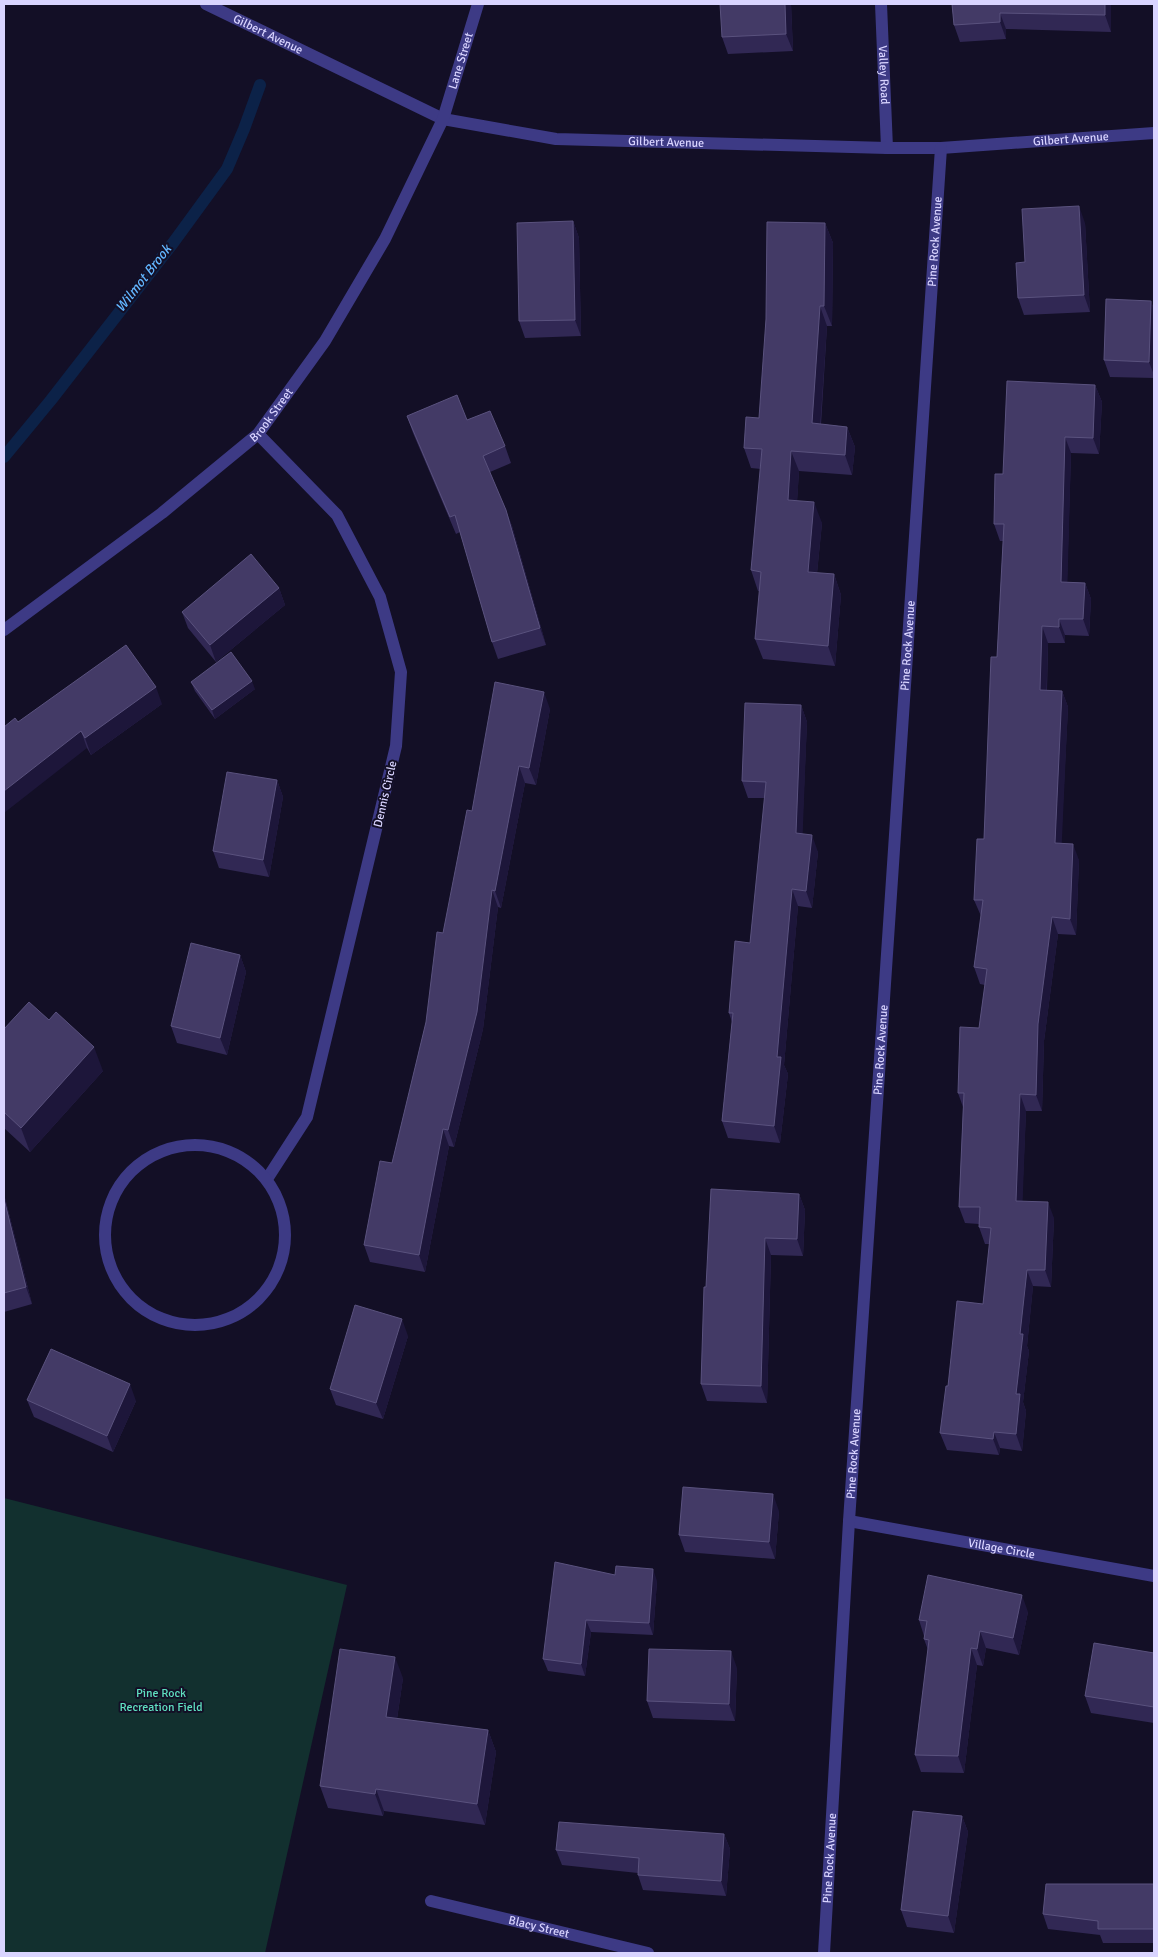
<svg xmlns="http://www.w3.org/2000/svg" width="1158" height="1957" viewBox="0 0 1158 1957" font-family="Signika,sans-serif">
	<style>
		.green { fill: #12302f }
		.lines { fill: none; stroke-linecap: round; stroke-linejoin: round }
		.stream { stroke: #0c2248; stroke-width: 12 }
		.minor { stroke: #3d3a85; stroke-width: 12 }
		.tertiary { stroke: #3d3a85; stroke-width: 12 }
		.wall { fill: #312854 }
		.shaded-wall { fill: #1d163a }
		.building { fill: #433a66; stroke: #5a527e }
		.labels { text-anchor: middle; stroke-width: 4; stroke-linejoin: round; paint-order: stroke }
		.street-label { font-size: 12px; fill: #d9d4ff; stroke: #130f26 }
		.park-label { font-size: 12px; fill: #5fe0c0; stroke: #130f26 }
		.water-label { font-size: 14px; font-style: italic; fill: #62b6ff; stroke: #130f26 }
	</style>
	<rect width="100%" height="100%" fill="#130f26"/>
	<!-- green -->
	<path class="green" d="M4 1498 347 1585 265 1953H4Z"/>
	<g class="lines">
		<!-- stream -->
		<path class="stream" d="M4 457 51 400 173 243 227 169 244 129 260 85"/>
		<!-- minor -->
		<g class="minor">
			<path id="s1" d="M206 4 443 119"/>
			<path id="s2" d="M881 4 887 148"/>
			<path d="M258 434 337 515 380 597 401 672 396 746 307 1117 267 1179"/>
			<circle cx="195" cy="1235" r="90"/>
			<path id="s3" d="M849 1521 1154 1576"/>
			<path id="s4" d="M431 1901 648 1953"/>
		</g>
		<!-- tertiary -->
		<g class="tertiary">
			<path id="s5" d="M443 119 556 139 887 148H941L1154 133"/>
			<path id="s6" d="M4 630 162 513 258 434 325 341 385 239 443 119 478 4"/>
			<path id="s7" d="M824 1953 849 1521 941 148"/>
		</g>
	</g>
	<!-- wall -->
	<path class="wall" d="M791 4 793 51 728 54 722 37Z
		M952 4H1111V32L1006 29V39L960 42 954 25Z
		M573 221 579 238 581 336 525 338 519 321Z
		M825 223 833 243 832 326H827L821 424 847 427 855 447 852 475 799 471 797 501 822 523 817 573 834 574 841 595 835 666 763 659 755 639 760 591H758L751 570 761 469 751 468 744 448 759 418Z
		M1085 223 1090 312 1024 315 1018 298 1025 262Z
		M1151 301 1154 310V378L1110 377 1104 360Z
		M1095 385 1102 402 1099 454 1071 453 1067 582 1085 583 1091 599 1089 636 1065 635V643H1048L1047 690 1062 691 1068 707 1061 843 1079 860 1076 935 1058 934 1044 1041 1042 1111H1026L1022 1201 1054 1218 1051 1287 1033 1286 1027 1346 1029 1351 1023 1402 1026 1411 1022 1451 1000 1448 999 1455 947 1450 940 1433 948 1386 983 1304 990 1244H985L979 1227V1224L965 1223 959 1207 963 1107 958 1093 979 1028 985 985 980 984 974 967 981 916 974 900 984 839 997 657 1003 541H1000L994 524 1003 474Z
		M407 416 467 420 505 446 511 463 490 472 512 526 546 645 498 659 492 642 460 532 456 534 413 433Z
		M279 588 285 605 216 662 188 628 182 612Z
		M191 682 255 689 215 719 195 691Z
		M162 704 91 755 87 748 18 722Z
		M801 705 807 722 802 834 818 852 812 908 798 906 784 1065 788 1074 780 1143 728 1138 722 1121 732 1022 729 1013 750 943 765 798H748L742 781Z
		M550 709 536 785 525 783 501 908 498 907 483 1029 454 1147 449 1146 425 1272 370 1262 364 1245 392 1163 426 1022 443 933 472 811Z
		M277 780 283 797 269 877 219 868 213 851Z
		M240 955 246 972 227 1055 177 1043 171 1026Z
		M4 1029 103 1071 30 1152 4 1128Z
		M4 1194 32 1304 4 1312Z
		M799 1194 805 1210 803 1256 771 1255 767 1403 707 1401 701 1384 706 1287Z
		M408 1336 383 1419 336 1405 330 1389Z
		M27 1400 136 1401 113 1452 34 1417Z
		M779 1511 775 1559 685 1552 679 1535Z
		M615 1575 657 1581 653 1635 591 1632 585 1676 548 1671 543 1659Z
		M1028 1612 1019 1655 986 1648 983 1666 977 1665 964 1773 921 1772 915 1755 928 1650 924 1639V1636L919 1620Z
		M1154 1653V1723L1091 1713 1085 1696Z
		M737 1668 735 1721 653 1718 647 1701Z
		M403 1678 397 1719 488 1730 496 1752 485 1825 384 1811 383 1816 328 1808 320 1786Z
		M962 1816 968 1832 954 1933 907 1927 901 1910Z
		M724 1834 730 1849 726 1896 643 1890 638 1875V1873L562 1865 556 1850Z
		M1154 1884V1943H1103L1100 1935 1048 1929 1043 1914Z"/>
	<!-- shaded-wall -->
	<path class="shaded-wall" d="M785 4H791L793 51 786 34Z
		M1105 4H1111V32L1105 15Z
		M1000 13 1006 29V39L1000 22Z
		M1079 206 1085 223 1090 312 1084 295Z
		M573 221 579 238 581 336 575 320Z
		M825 223 833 243 832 326 824 306Z
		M1151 301 1154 310V375L1149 362Z
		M820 306 827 326 819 443 812 423Z
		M1095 385 1102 402 1099 454 1093 438Z
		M847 427 855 447 852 475 845 455Z
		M1065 437 1071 453 1067 599 1061 582Z
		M791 451 799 471 796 520 788 500Z
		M814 502 822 523 815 593 808 572Z
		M506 510 512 526 546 645 540 628Z
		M834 574 841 595 835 666 828 646Z
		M1085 583 1091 599 1089 636 1083 619Z
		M279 588 285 605 216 662 210 645Z
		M1059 619 1065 635V643L1059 627Z
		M1042 626 1048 643 1046 707 1040 690Z
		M252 681 255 689 215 719 212 710Z
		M156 687 162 704 91 755 85 738Z
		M1062 691 1068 707 1061 860 1055 843Z
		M544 692 550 709 536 785 529 768Z
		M801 705 807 722 802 850 796 833Z
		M81 731 87 748 4 813V791Z
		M519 766 525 783 501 908 495 891Z
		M277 780 283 797 269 877 263 860Z
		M812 835 818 852 812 908 806 891Z
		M1073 844 1079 860 1076 935 1070 919Z
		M792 889 798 906 784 1065 788 1074 780 1143 774 1126 777 1057Z
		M492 890 498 907 483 1029 454 1147 448 1130Z
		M1052 917 1058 934 1044 1041 1042 1111 1036 1095 1038 1024Z
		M240 955 246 972 227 1055 220 1038Z
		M94 1047 103 1071 30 1152 21 1128Z
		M1020 1094 1026 1111 1022 1217 1016 1201Z
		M443 1129 449 1146 425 1272 419 1255Z
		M4 1194 5 1198 32 1304 26 1287 4 1199Z
		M799 1194 805 1210 803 1256 797 1239Z
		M1048 1202 1054 1218 1051 1287 1045 1270Z
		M765 1238 771 1255 767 1403 761 1386Z
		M1027 1270 1033 1286 1027 1346 1029 1351 1023 1402 1026 1411 1022 1451 1016 1434V1394L1020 1334Z
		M402 1319 408 1336 383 1419 376 1403Z
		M130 1384 136 1401 113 1452 107 1436Z
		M994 1432 1000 1448 999 1455 993 1439Z
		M773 1494 779 1511 775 1559 769 1542Z
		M653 1569 657 1581 653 1635 649 1623Z
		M1022 1595 1028 1612 1019 1655 1013 1638Z
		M586 1620 591 1632 585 1676 581 1664Z
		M980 1631 986 1648 983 1666 977 1649Z
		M971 1648 977 1665 964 1773 958 1756Z
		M731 1651 737 1668 735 1721 729 1704Z
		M395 1657 403 1678 394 1739 386 1717Z
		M488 1730 496 1752 485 1825 477 1804Z
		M376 1789 384 1811 383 1816 375 1794Z
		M962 1816 968 1832 954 1933 948 1916Z
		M724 1834 730 1849 726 1896 721 1881Z"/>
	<!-- building -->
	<path class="building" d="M720 4H785L786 34 722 37Z
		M952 4H1105V15L1000 13V22L954 25Z
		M1079 206 1084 295 1018 298 1016 263 1025 262 1022 209Z
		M573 221 575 320 519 321 517 223Z
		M767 222 825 223 824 306H820L812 423 847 427 845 455 791 451 788 500 814 502 808 572 834 574 828 646 755 639 761 572 751 570 762 449 744 448 746 417 759 418 766 319Z
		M1106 299 1151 301 1149 362 1104 360Z
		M1007 381 1095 385 1093 438 1065 437 1061 582 1085 583 1083 619H1059V627L1042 626 1040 690 1062 691 1055 843 1073 844 1070 919 1052 917 1038 1024 1036 1095 1020 1094 1016 1201 1048 1202 1045 1270H1027L1020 1334H1023L1016 1394H1020L1016 1434 994 1432 993 1439 940 1433 946 1386H948L957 1301 983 1304 991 1228 979 1227 980 1207H959L964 1093H958L960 1027 979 1028 987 969 974 967 983 900H974L977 839H984L991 657H997L1004 524H994L995 474H1003Z
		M457 395 467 420 490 411 505 446 483 456 506 510 540 628 492 642 455 515 450 517 407 416Z
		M251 554 279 588 210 645 182 612Z
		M126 645 156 687 85 738 81 731 4 791V727L15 718 18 722Z
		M231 652 252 681 212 710 191 682Z
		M495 682 544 692 529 768 519 766 495 891 492 890 477 1012 448 1130 443 1129 419 1255 364 1245 380 1161 392 1163 426 1022 437 932 443 933 467 810 472 811Z
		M745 703 801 705 796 833 812 835 806 891 792 889 777 1057H781L774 1126 722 1121 733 1013H729L735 941 750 943 766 782 742 781Z
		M227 772 277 780 263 860 213 851Z
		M191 943 240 955 220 1038 171 1026Z
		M29 1002 49 1020 56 1012 94 1047 21 1128 4 1112V1029Z
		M711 1189 799 1194 797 1239 765 1238 761 1386 701 1384 704 1287H706Z
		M4 1199 26 1287 4 1293Z
		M355 1305 402 1319 376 1403 330 1389Z
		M51 1349 130 1384 107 1436 27 1400Z
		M683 1487 773 1494 769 1542 679 1535Z
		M555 1562 615 1575 616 1566 653 1569 649 1623 586 1620 581 1664 543 1659Z
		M928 1575 1022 1595 1013 1638 980 1631 977 1649 971 1648 958 1756 915 1755 929 1640 924 1639 927 1621 919 1620Z
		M1094 1643 1154 1653V1707L1085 1696Z
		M340 1649 395 1657 386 1717 488 1730 477 1804 376 1789 375 1794 320 1786Z
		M649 1649 731 1651 729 1704 647 1701Z
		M913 1811 962 1816 948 1916 901 1910Z
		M559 1822 724 1834 721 1881 638 1875 639 1858 556 1850Z
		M1046 1884H1154V1929H1098V1921L1043 1914Z"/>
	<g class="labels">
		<!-- street labels -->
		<g class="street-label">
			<text dy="4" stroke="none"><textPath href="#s1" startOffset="69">Gilbert Avenue</textPath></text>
			<text dy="4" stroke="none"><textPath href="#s6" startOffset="748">Lane Street</textPath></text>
			<text dy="4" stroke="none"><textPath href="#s2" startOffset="71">Valley Road</textPath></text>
			<text dy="4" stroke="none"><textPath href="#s5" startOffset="630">Gilbert Avenue</textPath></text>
			<text dy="4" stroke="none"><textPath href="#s5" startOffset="225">Gilbert Avenue</textPath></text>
			<text dy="4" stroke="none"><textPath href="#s7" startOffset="1715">Pine Rock Avenue</textPath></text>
			<text dy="4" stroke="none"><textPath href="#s6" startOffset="344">Brook Street</textPath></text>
			<text dy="4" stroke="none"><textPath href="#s7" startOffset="1310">Pine Rock Avenue</textPath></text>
			<text transform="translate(385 794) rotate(-77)" y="4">Dennis Circle</text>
			<text dy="4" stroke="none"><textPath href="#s7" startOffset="905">Pine Rock Avenue</textPath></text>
			<text dy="4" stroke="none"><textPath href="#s7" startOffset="500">Pine Rock Avenue</textPath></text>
			<text dy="4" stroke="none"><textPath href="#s3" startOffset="155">Village Circle</textPath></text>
			<text dy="4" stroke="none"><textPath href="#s7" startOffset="95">Pine Rock Avenue</textPath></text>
			<text dy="4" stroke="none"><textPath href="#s4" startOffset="111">Blacy Street</textPath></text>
		</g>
		<!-- park labels -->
		<g class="park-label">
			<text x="161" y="1697">Pine Rock<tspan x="161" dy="14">Recreation Field</tspan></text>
		</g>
		<!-- water labels -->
		<g class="water-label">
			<text transform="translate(143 278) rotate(-52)" y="5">Wilmot Brook</text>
		</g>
	</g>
	<!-- border -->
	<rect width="1158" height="1957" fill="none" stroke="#d9d4ff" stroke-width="10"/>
</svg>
